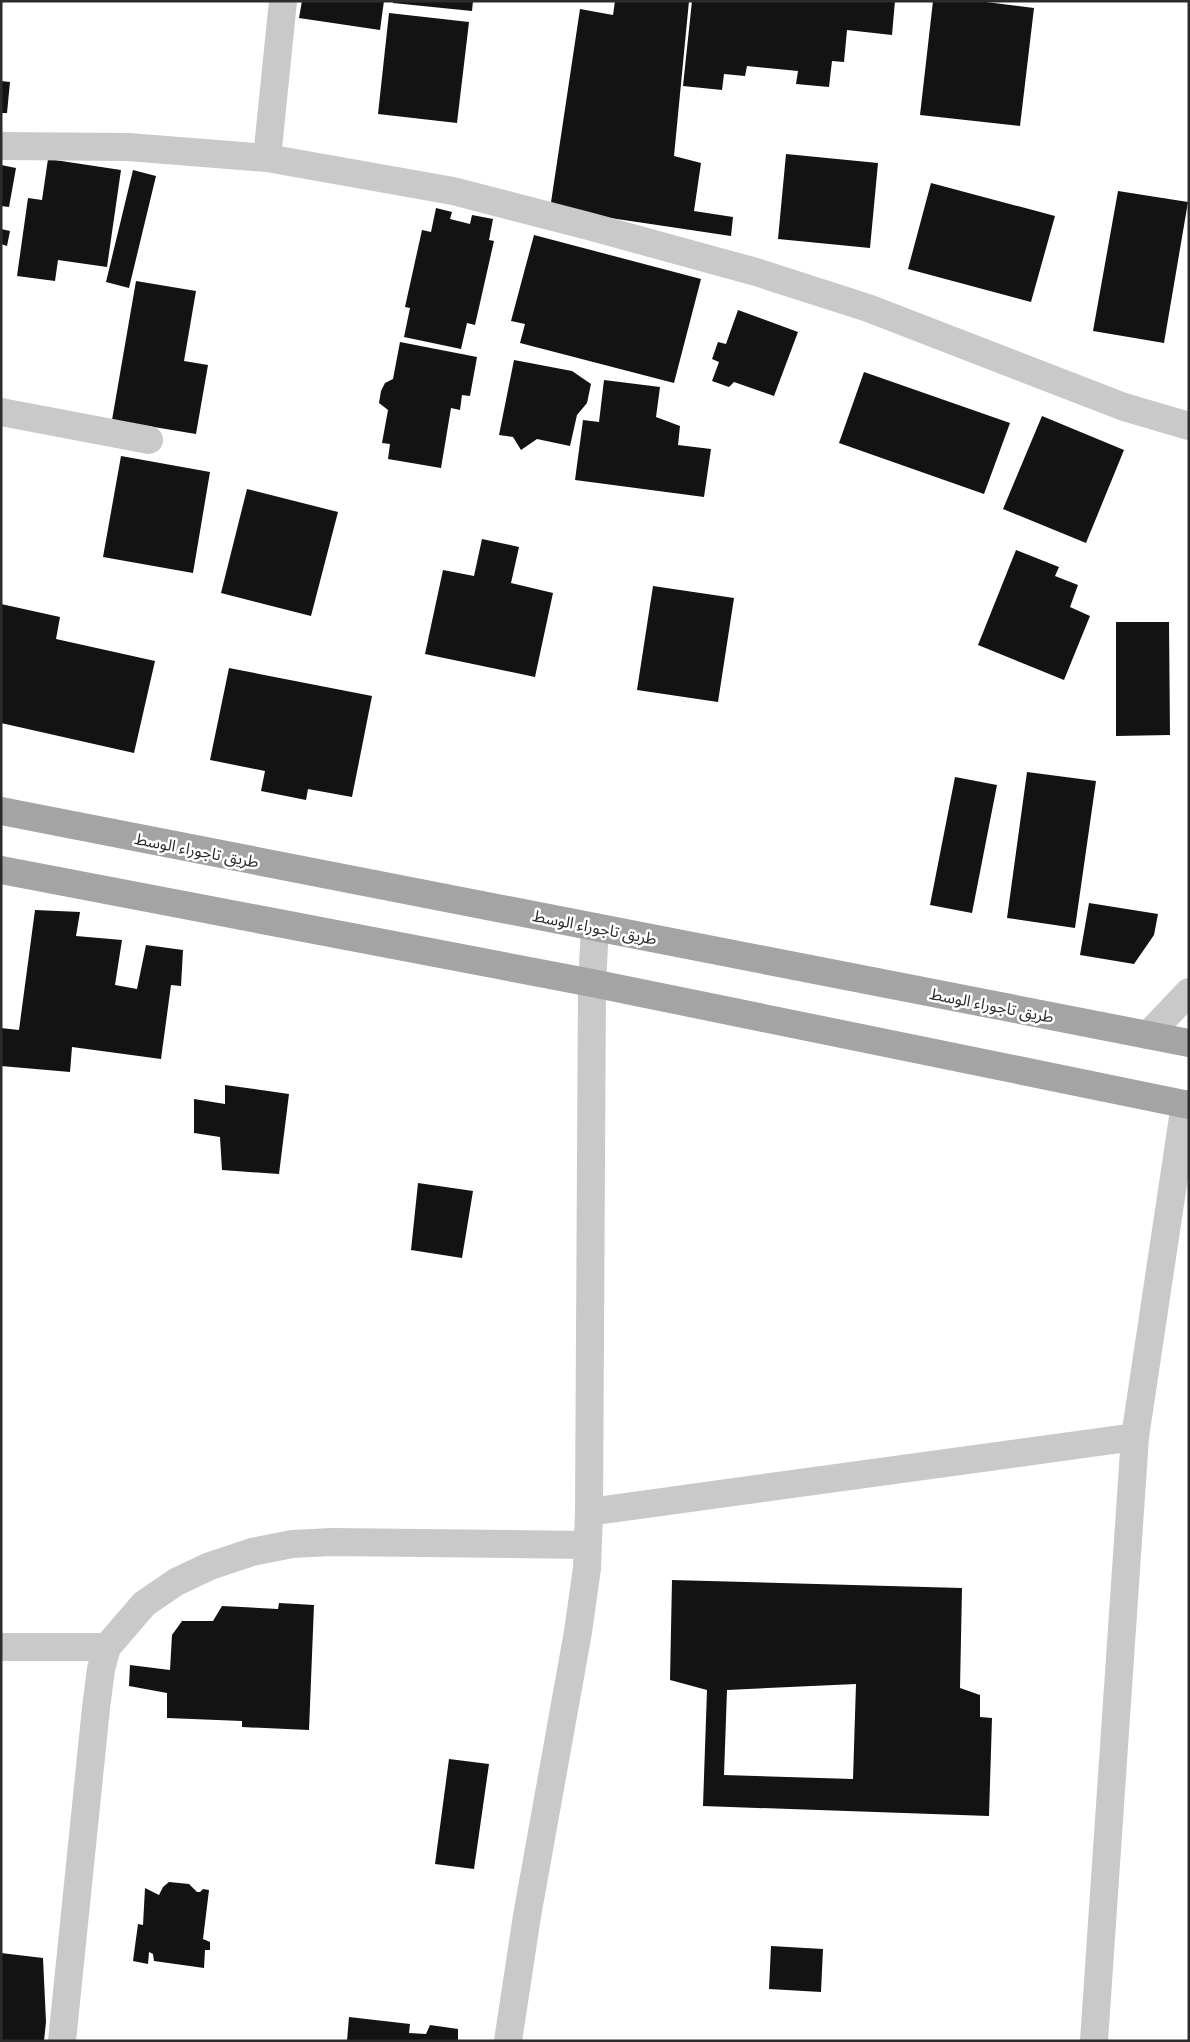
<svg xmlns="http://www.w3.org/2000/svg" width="1190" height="2042" viewBox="0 0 1190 2042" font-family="'Golos Text','Noto Sans Arabic',sans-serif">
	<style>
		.building { fill: #131313; fill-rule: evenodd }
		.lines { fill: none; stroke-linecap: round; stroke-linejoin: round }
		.minor { stroke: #c9c9c9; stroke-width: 28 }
		.primary { stroke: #a4a4a4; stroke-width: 28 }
		.labels { text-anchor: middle; stroke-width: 5; stroke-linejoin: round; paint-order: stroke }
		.street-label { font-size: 16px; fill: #2c2c2c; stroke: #fff }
	</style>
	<rect width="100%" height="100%" fill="#fff"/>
	<!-- building -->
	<path class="building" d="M302 1H384L380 30 299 18Z
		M393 1H473L472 11 393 3Z
		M615 1H689L674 156 701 163 694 211 733 217 731 236 550 209 580 9 613 15Z
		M692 1H895L892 35 847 30 844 62 832 61 829 87 796 84 798 71 747 66 745 76 724 74 722 90 683 86Z
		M933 1H978L1034 8 1020 126 920 115Z
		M389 13 469 22 457 123 378 114Z
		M1 81 10 82 7 113H1Z
		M786 154 878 163 870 248 778 239Z
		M48 159 121 170 107 267 58 260 55 281 17 276 28 198 42 200Z
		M1 165 16 168 9 207 1 206Z
		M133 170 156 176 129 288 106 282Z
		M931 183 1055 216 1031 302 908 269Z
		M1118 191 1188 202 1164 343 1093 331Z
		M436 208 452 212 450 219 470 224 472 215 493 219 489 240 494 241 475 325 467 323 461 349 404 337 410 308 405 307 422 230 431 232Z
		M1 229 10 231 7 246 1 244Z
		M534 235 701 279 674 383 520 343 525 324 511 321Z
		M136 281 196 291 184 361 208 365 196 434 112 420Z
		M738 310 798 332 774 396 734 382 729 387 712 381 719 362 712 359 718 342 726 344Z
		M400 342 477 357 470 396 462 395 460 410 451 408 441 468 388 459 390 444 382 443 388 410 379 403 381 391 385 383 393 379Z
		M514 360 572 371 591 384 587 403 577 415 570 446 537 439 521 450 513 437 499 435Z
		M864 372 1010 423 984 494 839 443Z
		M604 380 660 387 656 417 680 426 678 445 711 449 704 497 575 480 583 420 599 422Z
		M1042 416 1124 450 1086 543 1003 509Z
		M121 456 210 472 193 573 103 557Z
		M247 489 338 512 311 616 221 593Z
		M482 539 519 547 511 583 553 593 535 677 425 654 443 570 474 576Z
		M1016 550 1059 567 1055 576 1078 585 1070 607 1090 616 1064 680 978 645Z
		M653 586 734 598 718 702 637 690Z
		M1 604 60 617 56 639 155 661 134 753 1 723Z
		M1116 622H1169L1170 735 1116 736Z
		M229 668 372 696 352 797 308 789 306 800 261 791 265 771 210 760Z
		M1027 772 1096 781 1075 928 1007 918Z
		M955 777 997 785 972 913 930 905Z
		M1089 903 1158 914 1154 935 1134 964 1080 955Z
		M35 910 80 912 76 936 122 940 115 985 137 989 146 945 183 950 181 986 171 985 161 1059 72 1047 70 1072 1 1066V1028L19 1030Z
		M225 1085 289 1094 279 1174 222 1170 220 1137 194 1133V1099L225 1104Z
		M418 1183 473 1191 462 1258 411 1250Z
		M672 1580 962 1588 960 1688 980 1695V1717L992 1718 989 1816 703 1806 707 1690 670 1680ZM856 1684 853 1779 724 1775 727 1690Z
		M279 1603 314 1605 309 1730 242 1727V1721L167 1718V1693L129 1686 130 1665 170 1670 172 1635 182 1621H213L222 1606 278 1609Z
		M449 1759 489 1764 474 1869 435 1864Z
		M169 1882 189 1884 197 1892H200L203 1889 209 1890 203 1939 210 1942V1950H205L204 1968 154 1961 153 1954 149 1952 148 1964 133 1961 138 1924 143 1925 145 1888 159 1895 163 1887Z
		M771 1946 823 1949 821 1992 769 1989Z
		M1 1953 43 1958 46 2022 44 2041H1Z
		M349 2017 410 2024 409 2033 426 2034 430 2025 458 2029V2041H347Z"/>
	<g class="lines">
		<!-- minor -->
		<path class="minor" d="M1 146 128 147 267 158 453 191 592 227 756 272 868 308 1124 407 1189 426
			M267 158 283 1
			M1 412 149 440
			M1148 1035 1189 992
			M589 1512 1135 1437 1185 1104
			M1 1647H107
			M62 2041 96 1708 101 1669 107 1647 144 1604 176 1582 210 1566 252 1552 292 1544 332 1542 587 1545
			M508 2041 527 1916 578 1632 587 1568 589 1512 592 983 595 927
			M1094 2041 1135 1437"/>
		<!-- primary -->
		<path class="primary" d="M1 811 1189 1043
			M1 870 592 983 1189 1105"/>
	</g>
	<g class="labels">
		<!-- street labels -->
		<g class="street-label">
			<text transform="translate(197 850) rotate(11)" y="6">طريق تاجوراء الوسط</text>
			<text transform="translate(595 927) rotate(11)" y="6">طريق تاجوراء الوسط</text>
			<text transform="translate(992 1005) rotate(11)" y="6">طريق تاجوراء الوسط</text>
		</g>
	</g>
	<!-- border -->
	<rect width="1190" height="2042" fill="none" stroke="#2c2c2c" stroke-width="5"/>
</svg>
